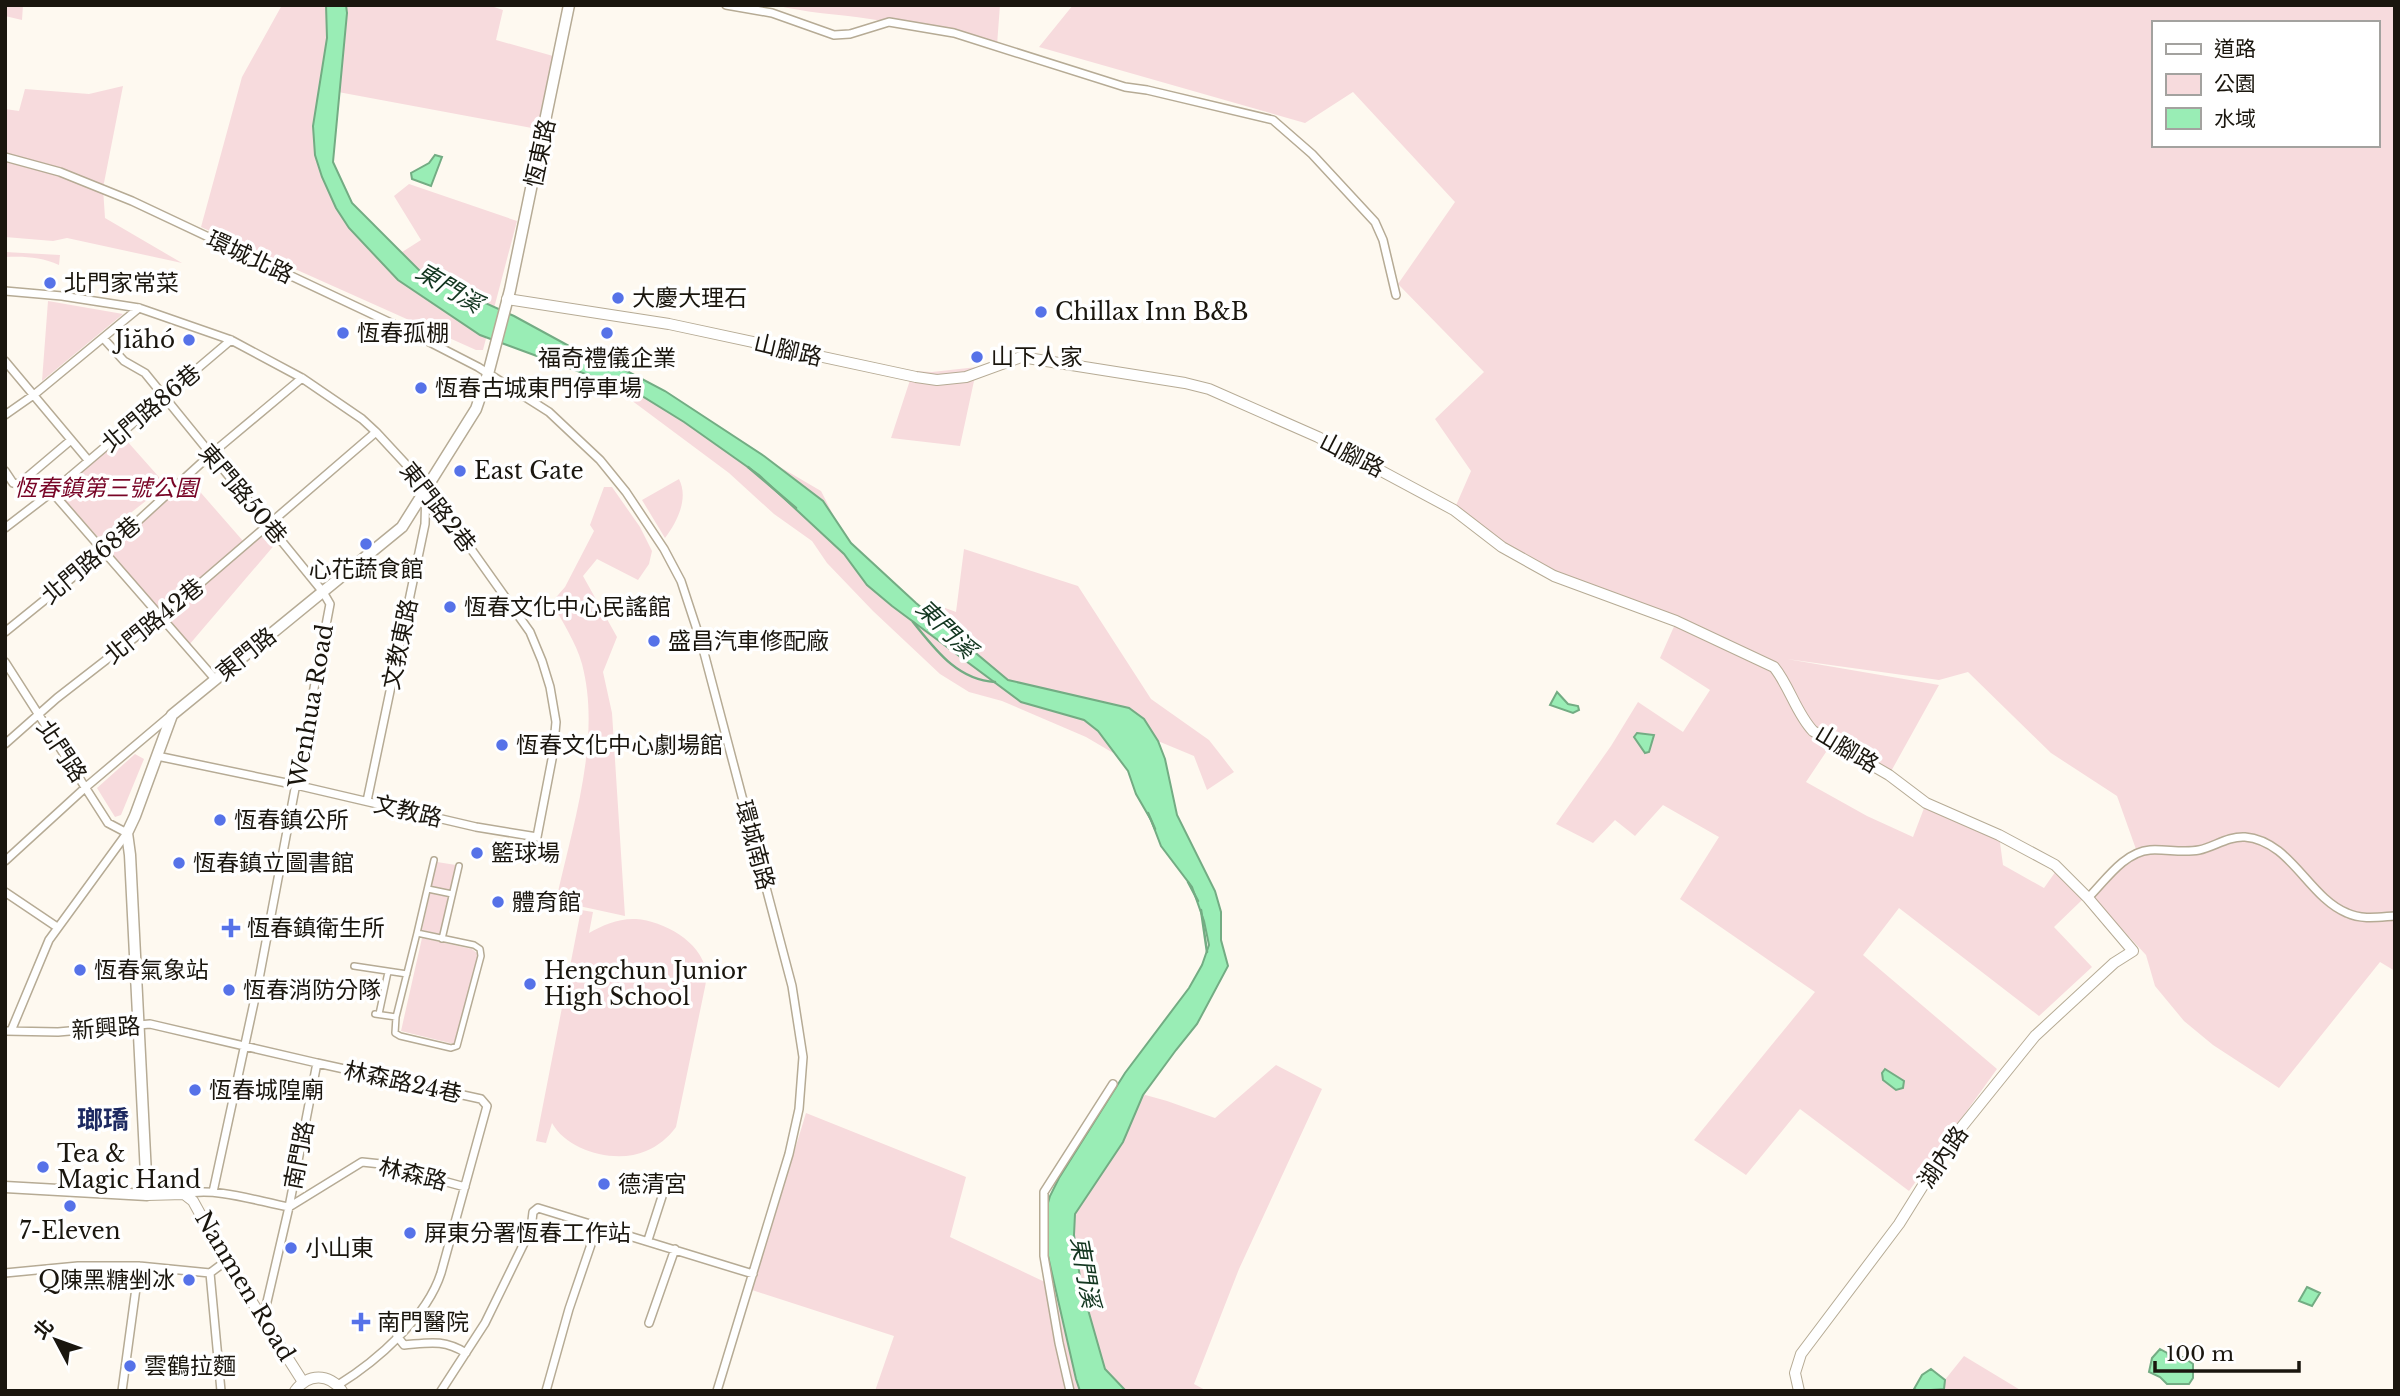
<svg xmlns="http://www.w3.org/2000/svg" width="2400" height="1396" viewBox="0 0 2400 1396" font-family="'Libre Baskerville','Noto Sans TC',serif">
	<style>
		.green { fill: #f7dbdd; fill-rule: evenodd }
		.water { fill: #99edb5; stroke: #73ac83; stroke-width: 2 }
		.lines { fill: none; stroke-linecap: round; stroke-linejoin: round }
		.stream { stroke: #73ac83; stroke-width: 2.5 }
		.pedestrian-casing { stroke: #b6ab95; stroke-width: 8 }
		.minor-casing { stroke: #b6ab95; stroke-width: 10 }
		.tertiary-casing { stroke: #b6ab95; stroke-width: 12 }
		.secondary-casing { stroke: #b6ab95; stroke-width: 13 }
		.pedestrian { stroke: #fff; stroke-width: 5 }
		.minor { stroke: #fff; stroke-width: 7 }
		.tertiary { stroke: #fff; stroke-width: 10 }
		.secondary { stroke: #fff; stroke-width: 10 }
		.poi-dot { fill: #5672e8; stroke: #fff; stroke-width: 2.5 }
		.labels { text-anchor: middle; stroke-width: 7; stroke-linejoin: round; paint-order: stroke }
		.street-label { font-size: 23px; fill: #1a160e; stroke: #fff }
		.poi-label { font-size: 23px; fill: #1a160e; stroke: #fff; text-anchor: start }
		.park-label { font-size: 23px; font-style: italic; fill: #780426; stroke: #fff }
		.water-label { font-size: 24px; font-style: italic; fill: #143721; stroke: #fff }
		.quarter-label { font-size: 26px; font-weight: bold; fill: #1c2860; stroke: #fff }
	</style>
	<rect width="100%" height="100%" fill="#fef9f0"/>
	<!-- green -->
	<path class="green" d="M5 5H23L22 20 5 16Z
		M282 5H488L503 10 496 40 553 56 537 129 322 89 330 188 399 254 421 240 394 196 409 184 517 221 483 350H476L201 227 242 77Z
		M775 5H1000L997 45C955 35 913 25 870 19 838 14 806 13 775 5Z
		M1073 5H2395V971L2380 962 2279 1088 2213 1045 2184 1021 2155 986 2146 955 2093 898 2129 856 2137 852 2117 796 2051 753 1968 672 1939 680 1787 659 1939 685 1889 775 1832 743 1806 782 1867 816 1913 837 1926 803 1999 835 2003 865 2044 888 2056 871 2082 900 2054 927 2092 967 2039 1016 1899 908 1863 955 1997 1069 1909 1191 1800 1109 1746 1175 1694 1140 1815 992 1680 899 1719 837 1663 805 1635 836 1615 820 1593 843 1556 824 1611 746 1638 702 1683 732 1710 690 1660 658 1676 622 1554 576 1454 510 1471 471 1435 419 1484 372 1398 284 1455 202 1353 92 1305 123 1039 47ZM2153 23H2377V145H2153Z
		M123 86 103 188 105 218 182 263 67 238 53 241 5 237V109L19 111 25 89 89 94Z
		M5 252 60 255 59 265C41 257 25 256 5 257Z
		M48 301 123 314 42 381Z
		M977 367 960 446 891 438 913 371 932 372Z
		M637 379 756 453 821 491 843 534 912 620 932 603 956 612 964 549 1078 586 1151 699 1209 740 1234 772 1207 790 1194 756 1141 734 1120 757 1086 737 1002 701 969 692 940 674 873 611 827 563 812 541 774 514 729 473 631 400Z
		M119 432 166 485 99 538 54 489Z
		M188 478 243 541 263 527 277 542 189 645 104 545Z
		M679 479C689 499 677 522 665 538L642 500Z
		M604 487H612L640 527 652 551 649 564 638 580 597 559 583 576 617 637 603 672 612 713 625 916 556 901C572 827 602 739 582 664 576 642 562 622 552 602L565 587 594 531 590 525Z
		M135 754 144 759 121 815 115 817 97 788Z
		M437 862 456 865 450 891 431 887Z
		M430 893 448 897 440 934 422 930Z
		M581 910 593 912 589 933C603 925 619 918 636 919 663 921 701 941 706 971 707 976 706 982 705 987L676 1127C668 1138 658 1146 646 1151 617 1164 568 1152 552 1123L546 1143 536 1141Z
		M422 938 472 949 478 954 457 1040 454 1044 401 1031Z
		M1276 1065 1322 1089 1239 1269 1194 1384 1207 1391H875L894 1336 752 1290 806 1113 966 1177 950 1237 1068 1293 1058 1242 1124 1089 1167 1101 1215 1118Z
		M1964 1356 2022 1391H1936Z"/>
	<!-- water -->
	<path class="water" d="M326 5H346L347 13 333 162 352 203 425 276 514 316 569 346 606 360 665 391 764 456 823 501 851 543 916 603 1008 680 1129 708 1144 719 1158 741 1165 759 1177 815 1215 891 1221 912V940L1228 966 1197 1024 1176 1050 1143 1095 1123 1142 1075 1214 1074 1235 1081 1285 1105 1369 1126 1391H1080L1076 1379 1048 1256 1045 1213 1050 1196 1059 1178 1125 1073 1189 988 1202 965 1209 945 1204 921 1192 887 1161 846 1151 820 1136 794 1128 771 1098 731 1084 720 1021 702 892 606 867 585 844 554 759 475 684 422 637 393 480 335 398 280 349 228 336 208 322 177 315 155 313 126 327 38Z
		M435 155 442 157 431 186 412 179 411 173 429 163Z
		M1557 692 1568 704 1578 706 1579 710 1573 713 1550 705Z
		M1637 733 1654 735 1649 752 1645 753 1634 737Z
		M1885 1069 1904 1081 1903 1088 1896 1090 1883 1080 1882 1073Z
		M2307 1287 2320 1293 2312 1306 2299 1301Z
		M2160 1349 2167 1353 2170 1361 2183 1357 2193 1364V1378L2189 1384H2167L2160 1377 2149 1372 2152 1358Z
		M1931 1369 1945 1380 1944 1389 1918 1391 1914 1389 1922 1375Z"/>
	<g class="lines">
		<!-- stream -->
		<path class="stream" d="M748 467 796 508
			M913 622C935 649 957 680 995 682
			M1148 813 1155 829
			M1188 882 1198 901
			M1201 910 1207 952"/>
		<defs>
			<path id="pedestrian" d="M428 889 452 894
				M417 933 474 945 480 949 481 956 457 1046 451 1048 400 1036 395 1033 396 1017Z
				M417 933 434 860
				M442 939 459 866
				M354 966 407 974
				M375 1014 396 1017
				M379 1014 388 972"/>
			<path id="minor" d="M726 5 772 13 834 35 850 34 889 22 954 33 1125 87 1147 90 1273 120 1312 154 1375 222 1383 240 1396 295
				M5 157 60 172 132 201 410 332 478 367 549 412 600 460 626 492 664 549 681 581 702 645 792 986 803 1057 799 1109 789 1154 717 1391
				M5 291 62 296 139 308 231 340 302 378 362 419 376 432 427 487 530 632 542 661 550 687 556 722 553 754 537 837 476 827 296 785 157 756
				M104 339 124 361 145 373 323 592 330 604 258 984 213 1192
				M5 361 88 460
				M5 415 35 394 139 308
				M5 471 13 483 19 484 71 440
				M52 492 215 679
				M5 528 52 492 231 340
				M5 632 104 552 210 455 302 378
				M5 662 108 823 127 833 49 940 11 1031
				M5 744 57 698 160 618 376 432
				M367 801 425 524 426 489
				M5 861 86 787 170 716
				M5 892 57 927
				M2088 898C2105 881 2124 852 2150 850 2166 849 2183 853 2199 850 2214 847 2228 836 2245 837 2291 841 2308 897 2347 913 2362 920 2379 917 2395 916
				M5 1031 58 1032 150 1024 317 1063 289 1207 263 1319
				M317 1063 481 1099 487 1106 441 1273C427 1317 377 1361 338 1385
				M184 1194C217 1187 256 1201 289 1207L362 1162 381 1164 465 1187
				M648 1240 668 1178
				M5 1273 78 1266H139L210 1273 226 1261
				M210 1273 221 1391
				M649 1323 675 1249
				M397 1336 404 1345C429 1343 443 1339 466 1353
				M122 1391 139 1266
				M441 1391 485 1323 531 1229 533 1212 538 1208 753 1274
				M546 1391 569 1309 597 1227
				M1070 1391 1059 1343 1044 1256V1192L1113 1084"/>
			<path id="tertiary" d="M507 299 669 324 916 377 937 380 966 377 1021 357 1185 383 1209 389 1318 437 1454 510 1502 547 1554 576 1676 621 1774 667C1790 687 1796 713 1813 731L1889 775 1926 803 1999 835 2055 865 2088 898 2133 951 2114 963 2035 1036 1952 1139 1899 1224 1801 1354 1795 1373 1799 1391
				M147 1195 184 1194 193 1201 226 1261 303 1382
				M295 1391C308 1373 329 1373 342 1391"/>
			<path id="secondary" d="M5 1187 147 1195 130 855 127 833 135 816 172 715 402 527 476 409 488 374 510 290 569 5"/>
		</defs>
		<!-- pedestrian casing -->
		<use href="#pedestrian" class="pedestrian-casing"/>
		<!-- minor casing -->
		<use href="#minor" class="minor-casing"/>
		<!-- tertiary casing -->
		<use href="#tertiary" class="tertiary-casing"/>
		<!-- secondary casing -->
		<use href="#secondary" class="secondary-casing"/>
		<!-- pedestrian -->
		<use href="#pedestrian" class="pedestrian"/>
		<!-- minor -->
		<use href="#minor" class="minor"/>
		<!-- tertiary -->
		<use href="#tertiary" class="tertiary"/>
		<!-- secondary -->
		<use href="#secondary" class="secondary"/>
	</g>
	<!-- markers -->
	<g class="poi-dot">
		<circle cx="50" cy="283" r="7"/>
		<circle cx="618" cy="298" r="7"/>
		<circle cx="1041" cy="312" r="7"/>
		<circle cx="343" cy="333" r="7"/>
		<circle cx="607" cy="333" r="7"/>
		<circle cx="189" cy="340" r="7"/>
		<circle cx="977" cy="357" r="7"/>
		<circle cx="421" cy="388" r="7"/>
		<circle cx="460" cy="471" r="7"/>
		<circle cx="366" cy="544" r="7"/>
		<circle cx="450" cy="607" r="7"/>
		<circle cx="654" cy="641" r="7"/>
		<circle cx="502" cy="745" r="7"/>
		<circle cx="220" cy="820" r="7"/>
		<circle cx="477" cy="853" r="7"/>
		<circle cx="179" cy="863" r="7"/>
		<circle cx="498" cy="902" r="7"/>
		<path d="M227.5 917.5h7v7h7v7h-7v7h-7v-7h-7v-7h7z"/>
		<circle cx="80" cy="970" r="7"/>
		<circle cx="530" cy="984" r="7"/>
		<circle cx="229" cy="990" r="7"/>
		<circle cx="195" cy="1090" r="7"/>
		<circle cx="43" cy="1167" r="7"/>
		<circle cx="604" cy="1184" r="7"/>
		<circle cx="70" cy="1206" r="7"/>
		<circle cx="410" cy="1233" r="7"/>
		<circle cx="291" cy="1248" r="7"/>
		<circle cx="189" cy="1280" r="7"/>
		<path d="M357.5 1311.5h7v7h7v7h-7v7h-7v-7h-7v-7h7z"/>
		<circle cx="130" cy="1366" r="7"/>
	</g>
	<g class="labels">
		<!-- street labels -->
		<g class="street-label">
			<text transform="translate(540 153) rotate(-78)" y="8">恆東路</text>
			<text transform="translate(250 257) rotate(25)" y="8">環城北路</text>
			<text transform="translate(788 350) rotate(13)" y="8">山腳路</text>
			<text transform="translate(151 408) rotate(-40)" y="8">北門路86巷</text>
			<text transform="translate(1352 455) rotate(27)" y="8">山腳路</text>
			<text transform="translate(243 494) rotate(50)" y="8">東門路50巷</text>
			<text transform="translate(438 507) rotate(52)" y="8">東門路2巷</text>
			<text transform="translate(91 560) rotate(-40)" y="8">北門路68巷</text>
			<text transform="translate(154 621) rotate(-39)" y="8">北門路42巷</text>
			<text transform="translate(400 644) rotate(-78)" y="8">文教東路</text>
			<text transform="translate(246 654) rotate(-39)" y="8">東門路</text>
			<text transform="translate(311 706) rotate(-80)" y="8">Wenhua Road</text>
			<text transform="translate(1847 749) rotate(31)" y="8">山腳路</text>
			<text transform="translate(62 751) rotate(56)" y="8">北門路</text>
			<text transform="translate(408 811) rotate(13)" y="8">文教路</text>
			<text transform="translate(755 845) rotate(75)" y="8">環城南路</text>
			<text transform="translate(106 1028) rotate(-4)" y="8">新興路</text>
			<text transform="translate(403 1082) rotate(12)" y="8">林森路24巷</text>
			<text transform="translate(299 1155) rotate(-79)" y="8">南門路</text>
			<text transform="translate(1943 1157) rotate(-56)" y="8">湖內路</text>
			<text transform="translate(413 1174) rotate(14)" y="8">林森路</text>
			<text transform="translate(245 1286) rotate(59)" y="8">Nanmen Road</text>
		</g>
		<!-- poi labels -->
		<g class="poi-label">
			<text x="64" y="291">北門家常菜</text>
			<text x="632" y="306">大慶大理石</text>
			<text x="1055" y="320">Chillax Inn B&amp;B</text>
			<text x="357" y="341">恆春孤棚</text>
			<text x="175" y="348" text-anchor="end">Jiăhó</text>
			<text x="991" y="365">山下人家</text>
			<text x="607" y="366" text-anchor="middle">福奇禮儀企業</text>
			<text x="435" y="396">恆春古城東門停車場</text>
			<text x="474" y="479">East Gate</text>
			<text x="366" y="577" text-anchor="middle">心花蔬食館</text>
			<text x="464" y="615">恆春文化中心民謠館</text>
			<text x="668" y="649">盛昌汽車修配廠</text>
			<text x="516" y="753">恆春文化中心劇場館</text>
			<text x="234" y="828">恆春鎮公所</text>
			<text x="491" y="861">籃球場</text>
			<text x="193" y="871">恆春鎮立圖書館</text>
			<text x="512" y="910">體育館</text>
			<text x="247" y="936">恆春鎮衛生所</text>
			<text x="94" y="978">恆春氣象站</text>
			<text x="544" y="979">Hengchun Junior<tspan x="544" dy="26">High School</tspan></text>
			<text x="243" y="998">恆春消防分隊</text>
			<text x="209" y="1098">恆春城隍廟</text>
			<text x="57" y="1162">Tea &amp;<tspan x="57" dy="26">Magic Hand</tspan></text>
			<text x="618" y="1192">德清宮</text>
			<text x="70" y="1239" text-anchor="middle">7-Eleven</text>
			<text x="424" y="1241">屏東分署恆春工作站</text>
			<text x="305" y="1256">小山東</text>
			<text x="175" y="1288" text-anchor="end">Q陳黑糖剉冰</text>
			<text x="377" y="1330">南門醫院</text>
			<text x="144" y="1374">雲鶴拉麵</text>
		</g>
		<!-- park labels -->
		<g class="park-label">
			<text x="106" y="496">恆春鎮第三號公園</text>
		</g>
		<!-- water labels -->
		<g class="water-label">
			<text transform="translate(449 288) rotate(31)" y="8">東門溪</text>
			<text transform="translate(946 629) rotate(44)" y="8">東門溪</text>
			<text transform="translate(1085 1272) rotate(80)" y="8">東門溪</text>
		</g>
		<!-- quarter labels -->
		<g class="quarter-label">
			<text x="103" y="1129">瑯𤩝</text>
		</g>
	</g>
	<!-- border -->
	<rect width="2400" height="1396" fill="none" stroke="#1a160e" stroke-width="14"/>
	<!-- legend -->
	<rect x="2152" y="21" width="228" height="126" fill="#ffffff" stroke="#a3a29f" stroke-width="2"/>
	<rect x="2166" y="44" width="35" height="10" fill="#ffffff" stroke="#a3a29f" stroke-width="2"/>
	<text x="2214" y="56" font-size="21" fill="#1a160e">道路</text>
	<rect x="2166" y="74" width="35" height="21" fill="#f7dbdd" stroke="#a3a29f" stroke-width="2"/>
	<text x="2214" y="91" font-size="21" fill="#1a160e">公園</text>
	<rect x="2166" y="108" width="35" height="21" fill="#99edb5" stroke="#a3a29f" stroke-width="2"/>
	<text x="2214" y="126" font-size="21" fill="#1a160e">水域</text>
	<!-- north arrow -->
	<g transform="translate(56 1340) rotate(311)" stroke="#ffffff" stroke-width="5" paint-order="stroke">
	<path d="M0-5L12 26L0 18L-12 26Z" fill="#1a160e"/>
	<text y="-10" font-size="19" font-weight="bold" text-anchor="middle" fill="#1a160e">北</text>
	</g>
	<!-- scale -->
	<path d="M2155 1361v10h144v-10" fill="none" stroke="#1a160e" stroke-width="3.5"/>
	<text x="2166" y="1361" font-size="21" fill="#1a160e" stroke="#ffffff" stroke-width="5" paint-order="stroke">100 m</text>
</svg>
